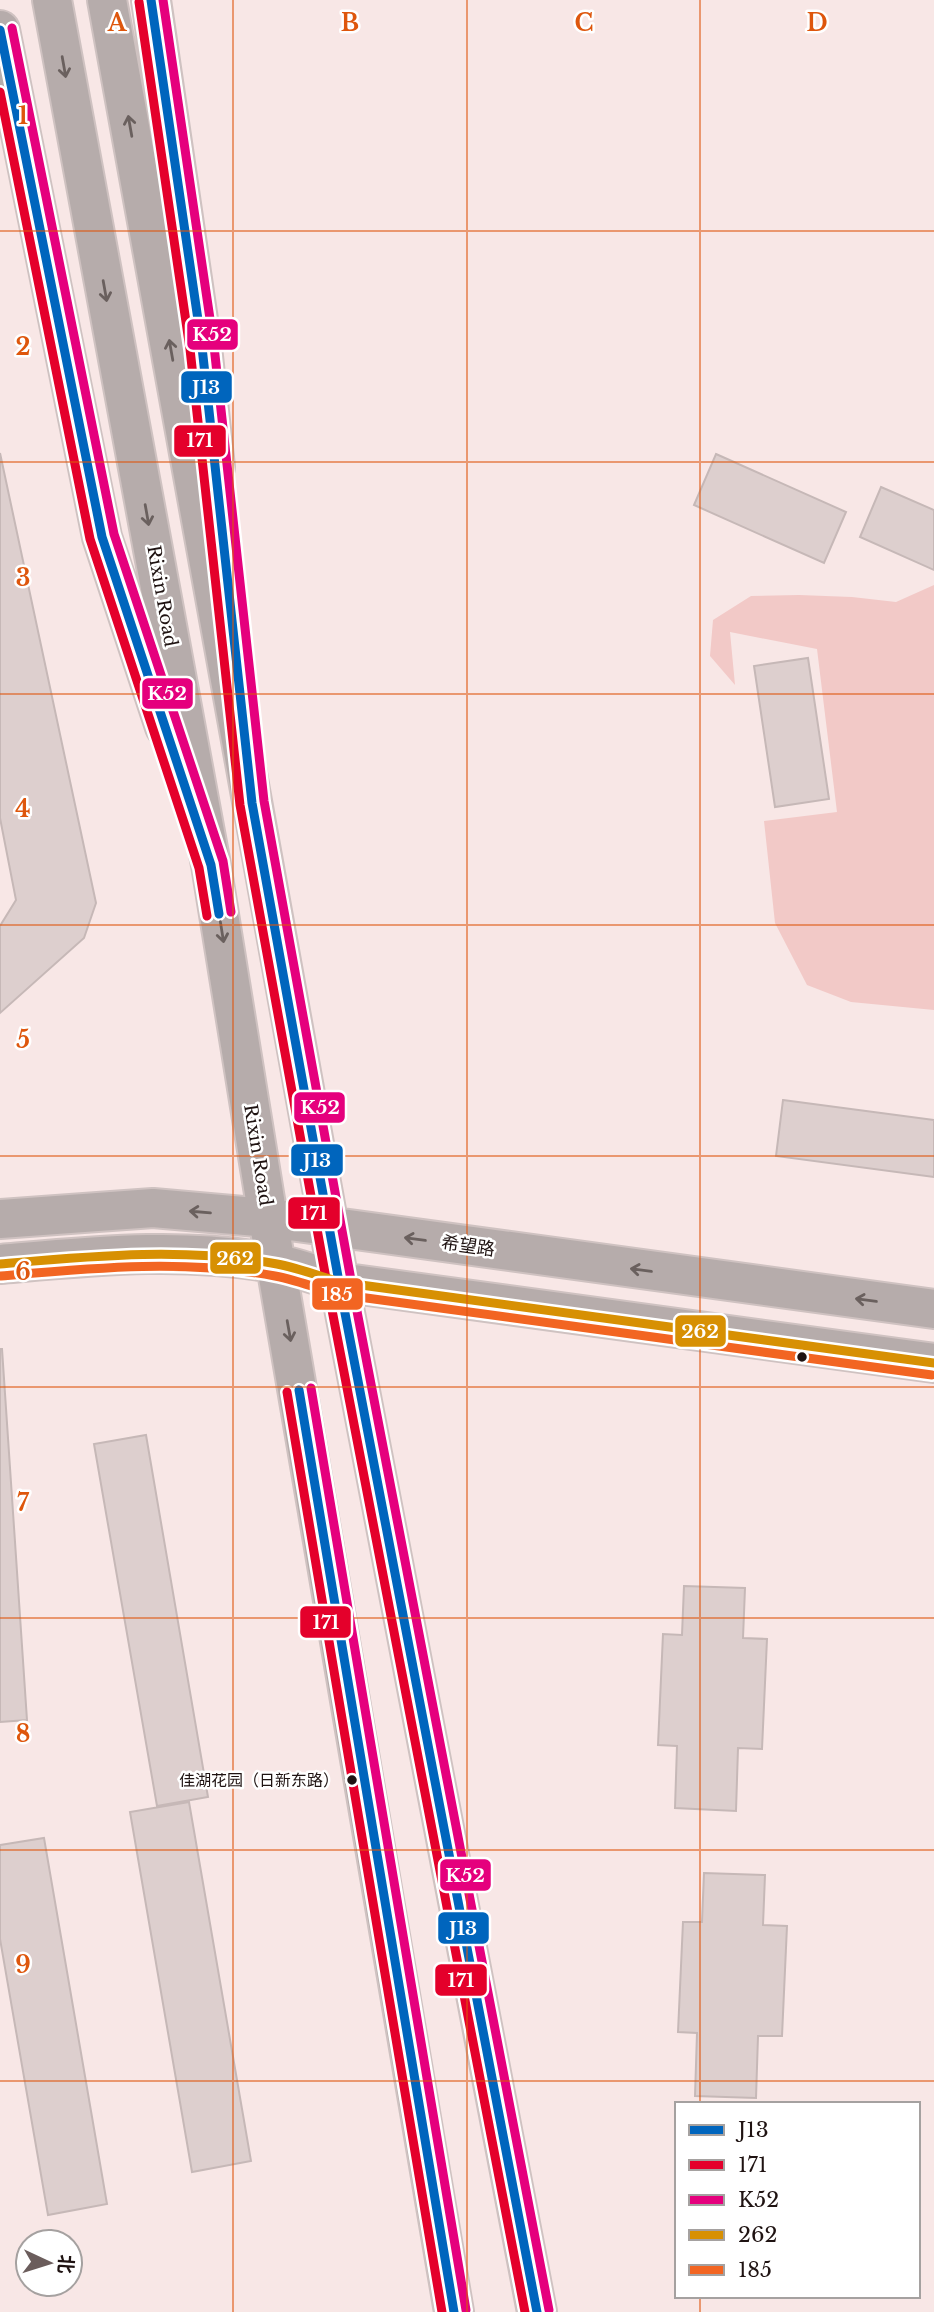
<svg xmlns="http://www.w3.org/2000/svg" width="934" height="2312" viewBox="0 0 934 2312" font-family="'Libre Baskerville','Noto Sans SC',serif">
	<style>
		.green { fill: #f2c9c7 }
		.building { fill: #ddcfce; stroke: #c6b8b7; stroke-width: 2 }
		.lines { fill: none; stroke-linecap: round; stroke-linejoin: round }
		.secondary-casing { stroke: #cfc2c1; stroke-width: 42 }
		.secondary { stroke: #b6acab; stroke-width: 38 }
		.bus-1-casing { stroke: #fff; stroke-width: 14 }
		.bus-2-casing { stroke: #fff; stroke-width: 14 }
		.bus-3-casing { stroke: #fff; stroke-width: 14 }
		.bus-4-casing { stroke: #fff; stroke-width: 14 }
		.bus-5-casing { stroke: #fff; stroke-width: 14 }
		.bus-1 { stroke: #0065bd; stroke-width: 9 }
		.bus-2 { stroke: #e4002b; stroke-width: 9 }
		.bus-3 { stroke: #e5007d; stroke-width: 9 }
		.bus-4 { stroke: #d79003; stroke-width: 9 }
		.bus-5 { stroke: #f26522; stroke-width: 9 }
		.oneway { stroke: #6a605e }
		.grid { fill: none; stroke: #de560c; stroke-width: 2; stroke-opacity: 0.55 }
		.bus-dot { fill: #1f1312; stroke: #fff; stroke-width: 2.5 }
		.labels { text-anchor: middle; stroke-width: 5; stroke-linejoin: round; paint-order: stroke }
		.bus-label { font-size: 16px; fill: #1f1312; stroke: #fff; text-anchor: end }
		.street-label { font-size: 18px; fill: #1f1312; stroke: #fff }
		.grid-label { font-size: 23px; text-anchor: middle; font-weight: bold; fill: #de560c; stroke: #fff; stroke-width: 5; stroke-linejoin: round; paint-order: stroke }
		.line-badge { stroke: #fff; stroke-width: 2.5 }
		.badge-label { font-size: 19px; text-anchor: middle; font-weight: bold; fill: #fff }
	</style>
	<rect width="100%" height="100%" fill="#f8e7e6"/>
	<!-- green -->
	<path class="green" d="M934 585V1010L851 1002 807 985 775 923 764 821 837 812 817 649 730 632 735 685 710 656 713 620 751 596 799 595 852 597 896 602Z"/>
	<!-- building -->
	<path class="building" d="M0 453 96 903 84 938 0 1013V926L16 900 0 818Z
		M716 454 846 512 824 563 694 505Z
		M881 487 934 510V570L860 537Z
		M808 658 829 799 775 807 754 666Z
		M783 1100 934 1120V1177L776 1156Z
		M0 1349H2L27 1720 0 1722Z
		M146 1435 208 1797 157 1806 94 1444Z
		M684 1586 745 1588 743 1638 767 1639 762 1749 738 1748 736 1811 675 1808 677 1746 658 1745 663 1634 682 1635Z
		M189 1802 251 2161 192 2172 130 1812Z
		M44 1838 107 2204 48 2215 0 1939V1845Z
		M704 1873 765 1875 763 1925 787 1926 782 2036H758L756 2098 695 2096 697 2033 678 2032 683 1922H702Z"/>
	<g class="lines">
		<defs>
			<path id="secondary" d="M52 0 211 865 268 1218 454 2312
				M107 0 339 1282 537 2312
				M151 0 202 347 215 467
				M0 30 102 537 165 727
				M0 1219 153 1208 268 1218 934 1309
				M0 1264C92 1256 186 1246 277 1264 298 1268 319 1276 339 1282L934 1363"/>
		</defs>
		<!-- secondary casing -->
		<use href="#secondary" class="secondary-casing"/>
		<!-- secondary -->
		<use href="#secondary" class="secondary"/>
		<defs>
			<path id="bus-1" d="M151 0 202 347 252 803 339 1282 537 2312
				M0 30 102 537 211 865 219 914
				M299 1390 454 2312"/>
			<path id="bus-2" d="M139 2 190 349 240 805 327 1284 525 2312
				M0 92 90 539 199 868 207 916
				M287 1392 442 2312"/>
			<path id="bus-3" d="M163 0 214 346 264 801 351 1280 549 2310
				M12 28 114 534 223 861 231 912
				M311 1388 466 2310"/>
			<path id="bus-4" d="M0 1264C92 1256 186 1247 277 1264 298 1268 319 1276 339 1282L934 1363"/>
			<path id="bus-5" d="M1 1276C92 1268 184 1259 275 1276 296 1280 317 1288 337 1294L932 1375"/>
		</defs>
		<!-- bus-1 casing -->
		<use href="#bus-1" class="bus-1-casing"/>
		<!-- bus-2 casing -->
		<use href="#bus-2" class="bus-2-casing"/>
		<!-- bus-3 casing -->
		<use href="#bus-3" class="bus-3-casing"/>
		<!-- bus-4 casing -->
		<use href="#bus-4" class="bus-4-casing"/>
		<!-- bus-5 casing -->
		<use href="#bus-5" class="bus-5-casing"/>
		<!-- bus-1 -->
		<use href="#bus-1" class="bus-1"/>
		<!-- bus-2 -->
		<use href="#bus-2" class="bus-2"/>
		<!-- bus-3 -->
		<use href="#bus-3" class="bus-3"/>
		<!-- bus-4 -->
		<use href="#bus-4" class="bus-4"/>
		<!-- bus-5 -->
		<use href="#bus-5" class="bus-5"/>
	</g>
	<!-- one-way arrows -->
	<defs><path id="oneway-shaft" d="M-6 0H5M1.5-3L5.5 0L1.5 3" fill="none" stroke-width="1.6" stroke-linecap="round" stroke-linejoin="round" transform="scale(1.75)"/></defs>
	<g class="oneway">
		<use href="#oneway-shaft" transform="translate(64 67) rotate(80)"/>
		<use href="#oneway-shaft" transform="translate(130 126) rotate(-100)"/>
		<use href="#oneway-shaft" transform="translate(105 291) rotate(80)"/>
		<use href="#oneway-shaft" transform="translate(171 350) rotate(-100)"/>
		<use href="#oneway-shaft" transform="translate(147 515) rotate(80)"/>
		<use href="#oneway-shaft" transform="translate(222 932) rotate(81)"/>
		<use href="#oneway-shaft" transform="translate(200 1212) rotate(-175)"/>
		<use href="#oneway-shaft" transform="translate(415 1239) rotate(-172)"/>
		<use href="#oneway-shaft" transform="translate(641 1270) rotate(-172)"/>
		<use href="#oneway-shaft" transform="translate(866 1300) rotate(-172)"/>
		<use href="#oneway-shaft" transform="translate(289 1331) rotate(80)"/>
	</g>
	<!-- grid -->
	<path class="grid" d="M233 0V2312M467 0V2312M700 0V2104M0 231H934M0 462H934M0 694H934M0 925H934M0 1156H934M0 1387H934M0 1618H934M0 1850H934M0 2081H934M700 2296V2312"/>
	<!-- markers -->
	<g class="bus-dot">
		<circle cx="802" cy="1357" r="6"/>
		<circle cx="352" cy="1780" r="6"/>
	</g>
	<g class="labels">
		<!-- bus labels -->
		<g class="bus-label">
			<text x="339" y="1786">佳湖花园（日新东路）</text>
		</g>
		<!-- street labels -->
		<g class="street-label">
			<text transform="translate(162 596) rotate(80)" y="6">Rixin Road</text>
			<text transform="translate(258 1155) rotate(81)" y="6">Rixin Road</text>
			<text transform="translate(468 1246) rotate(8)" y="6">希望路</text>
		</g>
	</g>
	<g class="grid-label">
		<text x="117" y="31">A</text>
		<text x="350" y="31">B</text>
		<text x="584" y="31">C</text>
		<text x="817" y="31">D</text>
		<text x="23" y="124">1</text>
		<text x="23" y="355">2</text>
		<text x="23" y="586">3</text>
		<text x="23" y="817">4</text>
		<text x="23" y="1048">5</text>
		<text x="23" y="1280">6</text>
		<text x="23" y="1511">7</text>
		<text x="23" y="1742">8</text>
		<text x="23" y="1973">9</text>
	</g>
	<g class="line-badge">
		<rect x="186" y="318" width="53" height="33" rx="7" fill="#e5007d"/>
		<rect x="180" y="370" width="53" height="34" rx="7" fill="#0065bd"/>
		<rect x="173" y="424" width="54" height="34" rx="7" fill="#e4002b"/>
		<rect x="141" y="677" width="53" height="33" rx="7" fill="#e5007d"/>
		<rect x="293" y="1091" width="53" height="33" rx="7" fill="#e5007d"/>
		<rect x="290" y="1143" width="54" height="34" rx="7" fill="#0065bd"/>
		<rect x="287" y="1196" width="54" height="34" rx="7" fill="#e4002b"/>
		<rect x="209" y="1241" width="53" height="34" rx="7" fill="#d79003"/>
		<rect x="311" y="1277" width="53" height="34" rx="7" fill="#f26522"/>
		<rect x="674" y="1314" width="53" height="34" rx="7" fill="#d79003"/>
		<rect x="299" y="1605" width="53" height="34" rx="7" fill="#e4002b"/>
		<rect x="439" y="1858" width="53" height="34" rx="7" fill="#e5007d"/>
		<rect x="437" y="1911" width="53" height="34" rx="7" fill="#0065bd"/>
		<rect x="434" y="1963" width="54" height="34" rx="7" fill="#e4002b"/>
	</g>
	<g class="badge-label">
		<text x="212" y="341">K52</text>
		<text x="206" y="394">J13</text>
		<text x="200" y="447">171</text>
		<text x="167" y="700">K52</text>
		<text x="320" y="1114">K52</text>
		<text x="317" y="1167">J13</text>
		<text x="314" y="1220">171</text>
		<text x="235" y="1265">262</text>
		<text x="337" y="1301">185</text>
		<text x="700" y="1338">262</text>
		<text x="326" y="1629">171</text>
		<text x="465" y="1882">K52</text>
		<text x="463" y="1935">J13</text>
		<text x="461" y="1987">171</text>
	</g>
	<!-- legend -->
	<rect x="675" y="2102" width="245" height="196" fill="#ffffff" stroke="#a5a1a0" stroke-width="2"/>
	<rect x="689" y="2125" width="35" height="10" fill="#0065bd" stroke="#a5a1a0" stroke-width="2"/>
	<text x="738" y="2137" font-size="21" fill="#1f1312">J13</text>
	<rect x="689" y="2160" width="35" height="10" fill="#e4002b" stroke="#a5a1a0" stroke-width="2"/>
	<text x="738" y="2172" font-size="21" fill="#1f1312">171</text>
	<rect x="689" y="2195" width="35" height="10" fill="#e5007d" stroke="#a5a1a0" stroke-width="2"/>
	<text x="738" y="2207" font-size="21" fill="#1f1312">K52</text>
	<rect x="689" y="2230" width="35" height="10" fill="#d79003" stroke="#a5a1a0" stroke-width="2"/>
	<text x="738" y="2242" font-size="21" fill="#1f1312">262</text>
	<rect x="689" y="2265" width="35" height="10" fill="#f26522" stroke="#a5a1a0" stroke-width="2"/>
	<text x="738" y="2277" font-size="21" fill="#1f1312">185</text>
	<!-- north arrow -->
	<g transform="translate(49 2263) rotate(94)"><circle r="33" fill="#ffffff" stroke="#a5a1a0" stroke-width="2"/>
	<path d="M0-5L12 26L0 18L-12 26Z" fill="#6b5d5c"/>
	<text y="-10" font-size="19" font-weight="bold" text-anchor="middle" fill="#1f1312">北</text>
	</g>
</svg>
